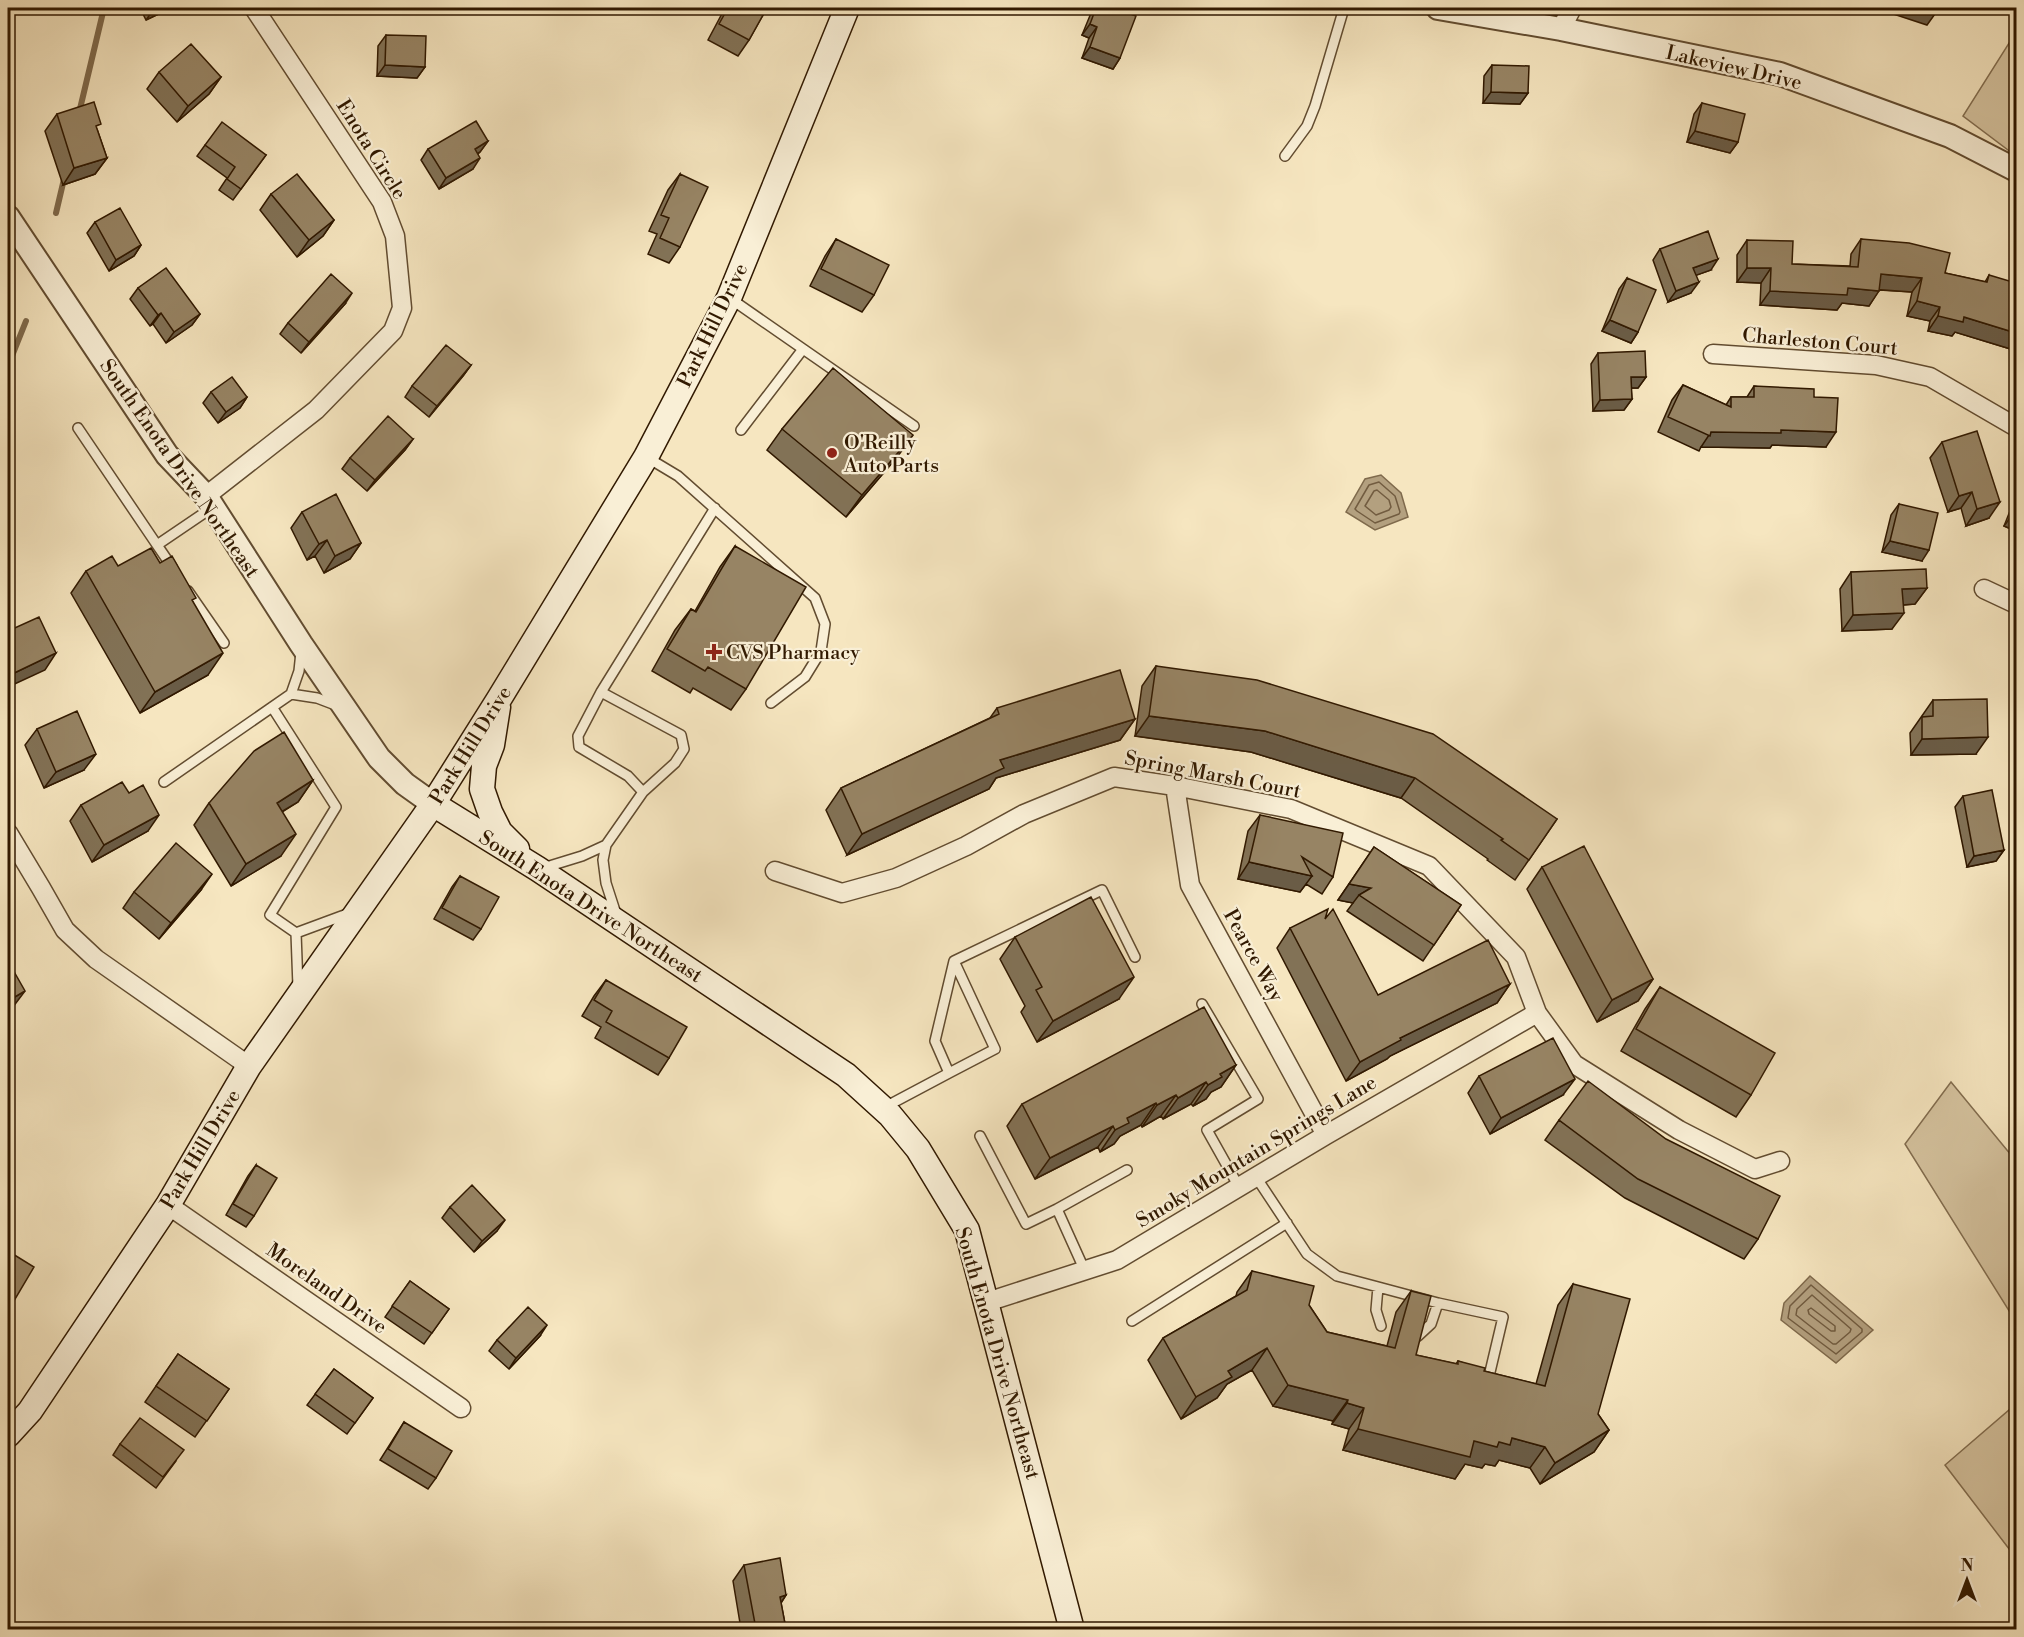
<svg xmlns="http://www.w3.org/2000/svg" width="2024" height="1637" viewBox="0 0 2024 1637" font-family="'Libre Bodoni',serif">
	<style>
		.green { fill: #d5c39f; stroke: #836e50; stroke-width: 1.5 }
		.water { fill: #b3a07f; stroke: #7f6a4c; stroke-width: 1.5 }
		.lines { fill: none; stroke-linecap: round; stroke-linejoin: round }
		.shore { stroke: #725c40; stroke-width: 1.5 }
		.stream { stroke: #7f6a4c; stroke-width: 6 }
		.service-casing { stroke: #624c30; stroke-width: 12 }
		.minor-casing { stroke: #624c30; stroke-width: 21 }
		.tertiary-casing { stroke: #624c30; stroke-width: 26 }
		.secondary-casing { stroke: #311900; stroke-width: 27 }
		.service { stroke: #f9efd6; stroke-width: 9 }
		.minor { stroke: #f9efd6; stroke-width: 18 }
		.tertiary { stroke: #f9efd6; stroke-width: 22 }
		.secondary { stroke: #f9efd6; stroke-width: 24 }
		.wall { fill: #827256; stroke: #311900; stroke-width: 1.5 }
		.shaded-wall { fill: #6a5c46; stroke: #311900; stroke-width: 1.5 }
		.building { fill: #978464; stroke: #311900; stroke-width: 1.5 }
		.poi-dot { fill: #8f2418; stroke: #f9efd6; stroke-width: 2 }
		.labels { text-anchor: middle; stroke-width: 4.5; stroke-linejoin: round; paint-order: stroke }
		.street-label { font-size: 20px; fill: #311900; stroke: #f9efd6 }
		.poi-label { font-size: 20px; fill: #311900; stroke: #f9efd6; text-anchor: start }
	</style>
	<rect width="100%" height="100%" fill="#f6e6c0"/>
	<filter id="stains"><feTurbulence type="fractalNoise" baseFrequency=".00333" numOctaves="4"/><feColorMatrix values="0 0 0 0 .2 0 0 0 0 .09 0 0 0 0 .02 0 0 0 .5 -.17"/></filter>
	<radialGradient id="worn" r=".72"><stop offset=".6" stop-color="#630" stop-opacity="0"/><stop offset="1" stop-color="#630" stop-opacity=".3"/></radialGradient>
	<!-- green -->
	<path class="green" d="M2016 32V156L1963 116Z
		M1951 1082 2016 1161V1322L1905 1144Z
		M2016 1404V1558L1945 1465Z"/>
	<!-- water -->
	<path class="water" d="M1381 475 1401 493 1408 517 1375 530 1346 512 1365 479Z
		M1810 1276 1873 1330 1836 1363 1781 1320 1784 1303Z"/>
	<g class="lines">
		<!-- shore -->
		<path class="shore" d="M1379 482 1395 496 1400 512 1399 514 1375 523 1357 511 1355 509 1369 485Z
			M1377 490 1389 500 1391 507 1389 510 1376 515 1365 506 1374 491Z
			M1811 1285 1862 1329V1332L1836 1354 1788 1318 1790 1306Z
			M1812 1295 1851 1329 1850 1332 1836 1344H1833L1796 1315 1797 1309Z
			M1811 1308 1835 1326V1331H1831L1809 1314 1808 1310Z"/>
		<!-- stream -->
		<path class="stream" d="M79 113 104 8
			M56 213 64 179
			M8 366 26 321"/>
		<defs>
			<path id="service" d="M1285 156 1307 126 1315 106 1344 8
				M731 299 914 426
				M78 428 157 545 213 507
				M741 430 803 349
				M648 458 678 476 815 598 825 624 821 651 805 677 771 703
				M157 545 172 567
				M188 591 224 643
				M601 692 681 735 684 749 675 763 643 792 606 845 603 860 606 883 617 917
				M291 694 317 698 338 706
				M272 707 336 807 270 915 296 933 298 987
				M164 782 291 694 299 671 301 652
				M643 792 628 776 579 747 578 736 601 692 715 508
				M543 868 582 856 606 845
				M296 933 350 913
				M1202 1004 1258 1099 1207 1130 1239 1187
				M949 1073 995 1049 954 961
				M885 1107 949 1073 935 1041 954 961 1102 890 1135 957
				M980 1136 1026 1224 1057 1209
				M1256 1177 1307 1254 1337 1276 1438 1303 1503 1317 1490 1372
				M1085 1271 1057 1209 1127 1170
				M1378 1287 1376 1310 1381 1326
				M1132 1321 1287 1223
				M1418 1336 1431 1324 1438 1303"/>
			<path id="minor" d="M1561 29 1572 8
				M1713 354 1876 365 1930 377 2016 427
				M206 496 316 410 393 331 402 308 395 236 382 202 254 8
				M1984 589 2016 604
				M1175 786 1190 885 1326 1135
				M8 833 41 888 65 930 96 959 249 1066
				M775 871 842 893 896 878 966 846 1024 814 1114 777 1175 786 1291 809 1429 866 1516 957 1537 1013 1574 1064 1679 1130 1755 1169 1780 1161
				M168 1205 461 1408
				M987 1302 1117 1260 1326 1135 1537 1013"/>
			<path id="tertiary" d="M1438 8 1561 29 1780 74 1950 136 2016 170
				M8 217 167 455 206 496 301 644 379 758 405 784 433 804"/>
			<path id="secondary" d="M498 707 492 745 484 766 482 789 490 812 500 832 517 849
				M433 804 538 869 846 1075 890 1115 918 1149 967 1230 1072 1630
				M8 1435 30 1411 168 1205 249 1066 433 804 499 699 646 457 729 298 847 8"/>
		</defs>
		<!-- service casing -->
		<use href="#service" class="service-casing"/>
		<!-- minor casing -->
		<use href="#minor" class="minor-casing"/>
		<!-- tertiary casing -->
		<use href="#tertiary" class="tertiary-casing"/>
		<!-- secondary casing -->
		<use href="#secondary" class="secondary-casing"/>
		<!-- service -->
		<use href="#service" class="service"/>
		<!-- minor -->
		<use href="#minor" class="minor"/>
		<!-- tertiary -->
		<use href="#tertiary" class="tertiary"/>
		<!-- secondary -->
		<use href="#secondary" class="secondary"/>
	</g>
	<!-- wall -->
	<path class="wall" d="M140 8H171L146 20Z
		M725 8H767L749 40 738 56 708 40Z
		M1094 8H1114L1120 58 1113 69 1082 58 1089 38 1082 35 1091 13Z
		M386 35 425 67 417 78 377 76 378 46Z
		M1492 65 1528 93 1520 104 1483 103 1484 76Z
		M159 72 221 77 209 94 177 122 147 89Z
		M1702 103 1738 142 1730 153 1687 142 1694 114Z
		M57 114 97 129 107 158 95 174 63 185 45 131Z
		M488 141 480 152 478 154 473 169 439 189 421 160 428 149Z
		M205 145 266 155 233 200 219 190 227 178 197 156Z
		M680 174V247L669 263 648 254 657 234 649 231 668 190Z
		M271 194 334 220 323 236 297 257 260 210Z
		M95 222 141 245 134 256 109 271 87 233Z
		M836 239 874 295 862 312 810 286 825 256Z
		M1861 239 1945 273 1985 282 1989 275 2014 350 1955 332 1952 336 1928 331 1930 321 1907 316 1912 292 1879 290 1869 306 1842 303 1837 310 1760 305 1761 283 1737 282V255L1747 240 1792 264 1850 266 1851 254Z
		M1660 249 1711 270 1696 275 1691 293 1668 302 1653 260Z
		M1627 278 1638 332 1631 343 1602 331 1619 289Z
		M138 288 200 314 192 325 166 343 153 324 150 326 130 299Z
		M345 304 301 353 280 334 288 323Z
		M1598 353 1646 377 1638 388H1631L1632 399 1624 410 1593 411 1591 364Z
		M471 365 463 376 429 417 405 397 412 386Z
		M1683 385 1726 405 1731 397H1747L1754 386 1814 397 1826 447 1772 445 1770 448 1701 447 1699 451 1658 432 1672 400Z
		M211 392 247 397 240 408 218 423 203 403Z
		M782 429 898 456 846 517 767 450Z
		M413 439 405 450 367 491 342 469 350 458Z
		M1942 442 1989 518 1966 526 1961 508 1948 512 1930 458Z
		M2016 496V531L2004 526Z
		M1899 504 1922 561 1882 552 1891 515Z
		M302 512 361 543 350 559 324 573 315 556 307 560 291 528Z
		M735 546 746 689 731 710 693 688 690 693 652 671 675 630 691 609 695 611 720 567Z
		M160 563 193 602 208 675 140 713 71 593 86 571 118 566Z
		M1851 572 1927 588 1915 604 1903 605 1892 629 1842 631 1840 589Z
		M1156 666 1557 819 1515 880 1487 860 1488 859 1401 798 1251 752 1135 736 1142 686Z
		M1933 700 1976 754 1911 755 1910 733Z
		M997 708 1135 719 1120 740 996 778 989 789 847 855 826 810 841 788 990 718Z
		M37 729 84 770 44 788 25 745Z
		M313 780 298 802 282 812 281 856 231 886 194 825 209 803Z
		M129 793 148 831 92 862 70 821 81 805Z
		M1963 796 2004 850 1996 861 1967 867 1955 807Z
		M1260 815 1333 877 1322 894 1306 884 1300 892 1238 879 1248 831Z
		M1374 847 1461 905 1423 961 1347 911 1353 903 1338 900Z
		M1542 867 1653 979 1638 1001 1597 1022 1527 889Z
		M460 876 481 929 473 940 434 919 452 887Z
		M201 890 159 939 123 908 134 892Z
		M1290 928 1378 995 1510 984 1497 1003 1390 1056 1387 1059 1346 1081 1277 948Z
		M1015 937 1119 999 1037 1042 1021 1012 1025 1006 1000 959Z
		M606 980 669 1058 658 1075 595 1038 601 1027 582 1016 594 996Z
		M1660 987 1751 1095 1736 1117 1621 1051 1645 1009Z
		M1236 1065 1221 1087 1211 1092 1206 1099 1193 1106 1191 1104 1163 1119 1161 1116 1142 1127 1141 1125 1120 1136 1114 1144 1100 1152 1098 1147 1035 1179 1007 1126 1022 1104Z
		M1479 1076 1563 1095 1490 1134 1468 1093Z
		M1559 1120 1758 1239 1744 1259 1625 1198 1545 1140Z
		M256 1165 254 1216 246 1227 226 1215 248 1176Z
		M450 1207 497 1231 474 1252 442 1218Z
		M1252 1271 1309 1305 1327 1332 1387 1346 1396 1312 1411 1291 1416 1355 1456 1364 1458 1361 1484 1371 1536 1384 1558 1305 1573 1284 1598 1414 1609 1430 1594 1452 1540 1484 1530 1468 1499 1460 1495 1466 1485 1464 1482 1468 1465 1464 1455 1479 1343 1450 1349 1429 1332 1424 1333 1421 1273 1406 1252 1370 1227 1384 1217 1398 1181 1419 1148 1360 1163 1338 1236 1296 1237 1292Z
		M410 1281 449 1309 424 1344 385 1317Z
		M540 1336 509 1369 489 1351 497 1340Z
		M178 1354 229 1389 195 1437 145 1402Z
		M334 1369 373 1398 347 1434 307 1405Z
		M404 1422 436 1478 428 1489 380 1460Z
		M120 1444 176 1461 156 1488 113 1455Z
		M744 1565 786 1595 781 1603 786 1629H741L733 1581Z"/>
	<!-- shaded-wall -->
	<path class="shaded-wall" d="M158 8H171L146 20 154 9Z
		M1634 8H1682L1678 13Z
		M1887 8H1915L1935 14 1927 25 1884 11Z
		M1090 24 1097 27 1089 38 1082 35Z
		M1090 47 1120 58 1113 69 1082 58Z
		M385 65 425 67 417 78 377 76Z
		M221 77 209 94 177 122 188 106Z
		M1491 92 1528 93 1520 104 1483 103Z
		M1695 131 1738 142 1730 153 1687 142Z
		M488 141 480 152 467 160 475 149Z
		M107 158 95 174 63 185 74 168Z
		M480 158 473 169 439 189 446 178Z
		M334 220 323 236 297 257 309 240Z
		M141 245 134 256 109 271 116 260Z
		M1718 259 1711 270 1686 279 1693 268Z
		M1747 268H1771L1761 283 1737 282Z
		M1881 274 1922 278 1912 292 1870 289Z
		M1699 282 1691 293 1668 302 1676 291Z
		M1848 288 1879 291 1869 306 1842 303 1837 310 1760 305 1770 291Z
		M352 293 345 304 301 353 309 342Z
		M1917 301 1940 307 1930 321 1907 316Z
		M161 313 153 324 150 326 158 315Z
		M200 314 192 325 166 343 174 332Z
		M1938 316 1964 317 2016 333V347L2014 350 1955 332 1952 336 1928 331Z
		M1610 320 1638 332 1631 343 1602 331Z
		M471 365 463 376 429 417 437 406Z
		M1631 377H1646L1638 388H1623Z
		M247 397 240 408 218 423 226 412Z
		M1632 399 1624 410 1593 411 1600 400Z
		M1781 430 1836 432 1826 447 1772 445 1770 448 1701 447 1711 432Z
		M913 435 898 456 846 517 862 495Z
		M413 439 405 450 367 491 375 480Z
		M1972 492 1961 508 1948 512 1959 496Z
		M2000 502 1989 518 1966 526 1977 509Z
		M2016 510V531L2004 526Z
		M327 540 315 556 307 560 319 544Z
		M1890 541 1929 550 1922 561 1882 552Z
		M361 543 350 559 324 573 335 556Z
		M1927 588 1915 604 1891 606 1902 589Z
		M1904 613 1892 629 1842 631 1853 615Z
		M56 653 45 670 8 687V676Z
		M223 653 208 675 140 713 155 692Z
		M1149 716 1265 731 1415 778 1401 798 1251 752 1135 736Z
		M1135 719 1120 740 996 778 989 789 847 855 862 834 1000 760Z
		M1988 737 1976 754 1911 755 1922 739Z
		M96 754 84 770 44 788 56 772Z
		M313 780 298 802 261 824 277 803Z
		M159 815 148 831 92 862 104 845Z
		M296 834 281 856 231 886 246 864Z
		M2004 850 1996 861 1967 867 1974 856Z
		M1249 862 1312 876 1300 892 1238 879Z
		M212 874 201 890 159 939 171 923Z
		M1349 884 1371 888 1359 895 1353 903 1338 900Z
		M1134 977 1119 999 1037 1042 1053 1021Z
		M1653 979 1638 1001 1597 1022 1612 1000Z
		M1510 984 1497 1003 1390 1056 1387 1059 1346 1081 1360 1062 1400 1038Z
		M25 991 13 1007 8 1010V1001Z
		M1236 1065 1221 1087 1211 1092 1206 1099 1193 1106 1208 1085 1220 1074Z
		M1575 1079 1563 1095 1490 1134 1501 1118Z
		M1206 1082 1191 1104 1163 1119 1178 1098Z
		M1176 1095 1161 1116 1142 1127 1157 1105Z
		M1156 1103 1141 1125 1120 1136 1114 1144 1100 1152 1115 1130 1127 1118Z
		M1113 1126 1098 1147 1035 1179 1050 1158Z
		M505 1220 497 1231 474 1252 482 1241Z
		M547 1325 540 1336 509 1369 516 1358Z
		M1267 1348 1252 1370 1227 1384 1217 1398 1181 1419 1196 1397 1228 1371Z
		M1288 1385 1348 1400 1333 1421 1273 1406Z
		M1347 1403 1364 1408 1349 1429 1332 1424Z
		M1358 1429 1474 1441 1512 1438 1545 1447 1530 1468 1499 1460 1495 1466 1485 1464 1482 1468 1465 1464 1455 1479 1343 1450Z
		M1609 1430 1594 1452 1540 1484 1555 1463Z
		M786 1595 775 1612 780 1597Z"/>
	<!-- building -->
	<path class="building" d="M728 8H767L749 40 719 24Z
		M1096 8H1114L1136 16 1120 58 1090 47 1097 27 1090 24Z
		M1915 8H1937L1935 14Z
		M386 35 426 36 425 67 385 65Z
		M191 44 221 77 188 106 159 72Z
		M1492 65 1529 66 1528 93 1491 92Z
		M94 102 101 124 96 126 107 158 74 168 57 114Z
		M1702 103 1745 114 1738 142 1695 131Z
		M476 121 488 141 475 149 480 158 446 178 428 149Z
		M222 122 266 155 241 189 227 179 235 167 205 145Z
		M297 174 334 220 309 240 271 194Z
		M680 174 708 187 680 247 660 238 669 218 661 215Z
		M120 208 141 245 116 260 95 222Z
		M1708 231 1718 259 1693 268 1699 282 1676 291 1660 249Z
		M836 239 889 265 874 295 821 269Z
		M1861 239 1909 243 1950 253 1945 273 1987 282 1989 275 2016 283V333L1964 317 1963 322 1938 316 1940 307 1917 301 1922 278 1881 274 1879 291 1848 288 1847 295 1770 291 1771 268H1747V240L1793 241 1792 264 1858 267Z
		M166 268 200 314 174 332 161 313 158 315 138 288Z
		M331 274 352 293 309 342 288 323Z
		M1627 278 1656 290 1638 332 1610 320Z
		M446 345 471 365 437 406 412 386Z
		M1645 351 1646 377H1631L1632 399 1600 400 1598 353Z
		M833 368 913 435 862 495 782 429Z
		M232 377 247 397 226 412 211 392Z
		M1683 385 1731 407V397H1754V386L1814 389V397L1838 398 1836 432 1781 430V433L1711 432 1710 436 1668 417Z
		M388 416 413 439 375 480 350 458Z
		M1977 431 2000 502 1977 509 1972 492 1959 496 1942 442Z
		M336 494 361 543 335 556 327 540 319 544 302 512Z
		M1899 504 1938 513 1929 550 1890 541Z
		M735 546 806 587 746 689 708 667 705 671 667 649 691 609 696 612Z
		M151 548 160 563 172 556 196 598 192 600 223 653 155 692 86 571 112 556 118 566Z
		M1926 569 1927 588 1902 589 1904 613 1853 615 1851 572Z
		M39 617 56 653 8 676V631Z
		M1156 666 1257 680 1433 734 1557 819 1529 860 1501 840 1503 839 1415 778 1265 731 1149 716Z
		M1120 670 1135 719 1000 760 1004 768 862 834 841 788 999 714 997 708Z
		M1987 699 1988 737 1922 739V717L1933 716V700Z
		M77 711 96 754 56 772 37 729Z
		M284 732 313 780 277 803 296 834 246 864 209 803 254 751Z
		M122 782 129 793 143 785 159 815 104 845 81 805Z
		M1992 790 2004 850 1974 856 1963 796Z
		M1260 815 1343 833 1333 877 1302 857 1312 876 1249 862Z
		M176 843 212 874 171 923 134 892Z
		M1584 846 1653 979 1612 1000 1542 867Z
		M1374 847 1461 905 1434 945 1359 895 1371 888 1349 884Z
		M460 876 499 897 481 929 442 908Z
		M1091 897 1134 977 1053 1021 1036 990 1042 987 1015 937Z
		M1328 909 1325 919 1333 909 1378 995 1488 940 1510 984 1400 1038 1401 1040 1360 1062 1290 928Z
		M8 940 13 950 8 953Z
		M8 961 25 991 8 1001Z
		M606 980 687 1027 669 1058 606 1022 612 1011 594 1000Z
		M1660 987 1775 1053 1751 1095 1636 1029Z
		M1204 1007 1236 1065 1220 1074 1222 1077 1208 1085 1206 1082 1178 1098 1176 1095 1157 1105 1156 1103 1127 1118 1129 1123 1115 1130 1113 1126 1050 1158 1022 1104Z
		M1553 1038 1575 1079 1501 1118 1479 1076Z
		M1588 1081 1666 1139 1780 1196 1758 1239 1638 1179 1559 1120Z
		M256 1165 277 1178 254 1216 233 1204Z
		M472 1185 505 1220 482 1241 450 1207Z
		M8 1251 34 1267 8 1311Z
		M1252 1271 1314 1286 1309 1305 1327 1332 1395 1348 1411 1291 1431 1296 1416 1355 1458 1364V1361L1485 1368 1484 1371 1545 1386 1573 1284 1630 1299 1598 1414 1609 1430 1555 1463 1545 1447 1512 1438 1510 1445 1499 1442 1497 1447 1474 1441 1470 1457 1358 1429 1364 1408 1347 1403 1348 1400 1288 1385 1267 1348 1228 1371 1232 1377 1196 1397 1163 1338 1247 1290Z
		M410 1281 449 1309 432 1333 392 1306Z
		M528 1307 547 1325 516 1358 497 1340Z
		M178 1354 229 1389 207 1421 156 1386Z
		M334 1369 373 1398 355 1423 315 1394Z
		M140 1418 184 1450 163 1477 120 1444Z
		M404 1422 452 1451 436 1478 388 1449Z
		M780 1558 786 1595 780 1597 786 1629H756L744 1565Z"/>
	<!-- markers -->
	<g class="poi-dot">
		<circle cx="832" cy="453" r="6"/>
		<path d="M711 643h6v6h6v6h-6v6h-6v-6h-6v-6h6z"/>
	</g>
	<g class="labels">
		<!-- street labels -->
		<g class="street-label">
			<text transform="translate(1734 67) rotate(13)" y="7">Lakeview Drive</text>
			<text transform="translate(372 149) rotate(58)" y="7">Enota Circle</text>
			<text transform="translate(712 325) rotate(-64)" y="7">Park Hill Drive</text>
			<text transform="translate(1820 341) rotate(5)" y="7">Charleston Court</text>
			<text transform="translate(180 468) rotate(55)" y="7">South Enota Drive Northeast</text>
			<text transform="translate(470 745) rotate(-58)" y="7">Park Hill Drive</text>
			<text transform="translate(1213 774) rotate(11)" y="7">Spring Marsh Court</text>
			<text transform="translate(591 906) rotate(33)" y="7">South Enota Drive Northeast</text>
			<text transform="translate(1254 955) rotate(61)" y="7">Pearce Way</text>
			<text transform="translate(200 1149) rotate(-59)" y="7">Park Hill Drive</text>
			<text transform="translate(1256 1151) rotate(-31)" y="7">Smoky Mountain Springs Lane</text>
			<text transform="translate(327 1288) rotate(35)" y="7">Moreland Drive</text>
			<text transform="translate(998 1353) rotate(74)" y="7">South Enota Drive Northeast</text>
		</g>
		<!-- poi labels -->
		<g class="poi-label">
			<text x="844" y="449">O'Reilly<tspan x="844" dy="23">Auto Parts</tspan></text>
			<text x="726" y="659">CVS Pharmacy</text>
		</g>
	</g>
	<!-- margin -->
	<rect width="2024" height="1637" fill="none" stroke="#f6e6c0" stroke-width="30"/>
	<rect x="9" y="9" width="2006" height="1619" fill="none" stroke="#311900" stroke-width="3"/>
	<rect x="15" y="15" width="1994" height="1607" fill="none" stroke="#311900" stroke-width="1.5"/>
	<!-- north arrow -->
	<g transform="translate(1967 1580)" stroke="#f9efd6" stroke-width="4.5" paint-order="stroke">
	<path d="M0-4.5L10 22L0 15L-10 22Z" fill="#311900"/>
	<text y="-9" font-size="16" font-weight="bold" text-anchor="middle" fill="#311900">N</text>
	</g>
	<rect width="100%" height="100%" filter="url(#stains)"/>
	<rect width="100%" height="100%" fill="url(#worn)"/>
</svg>
